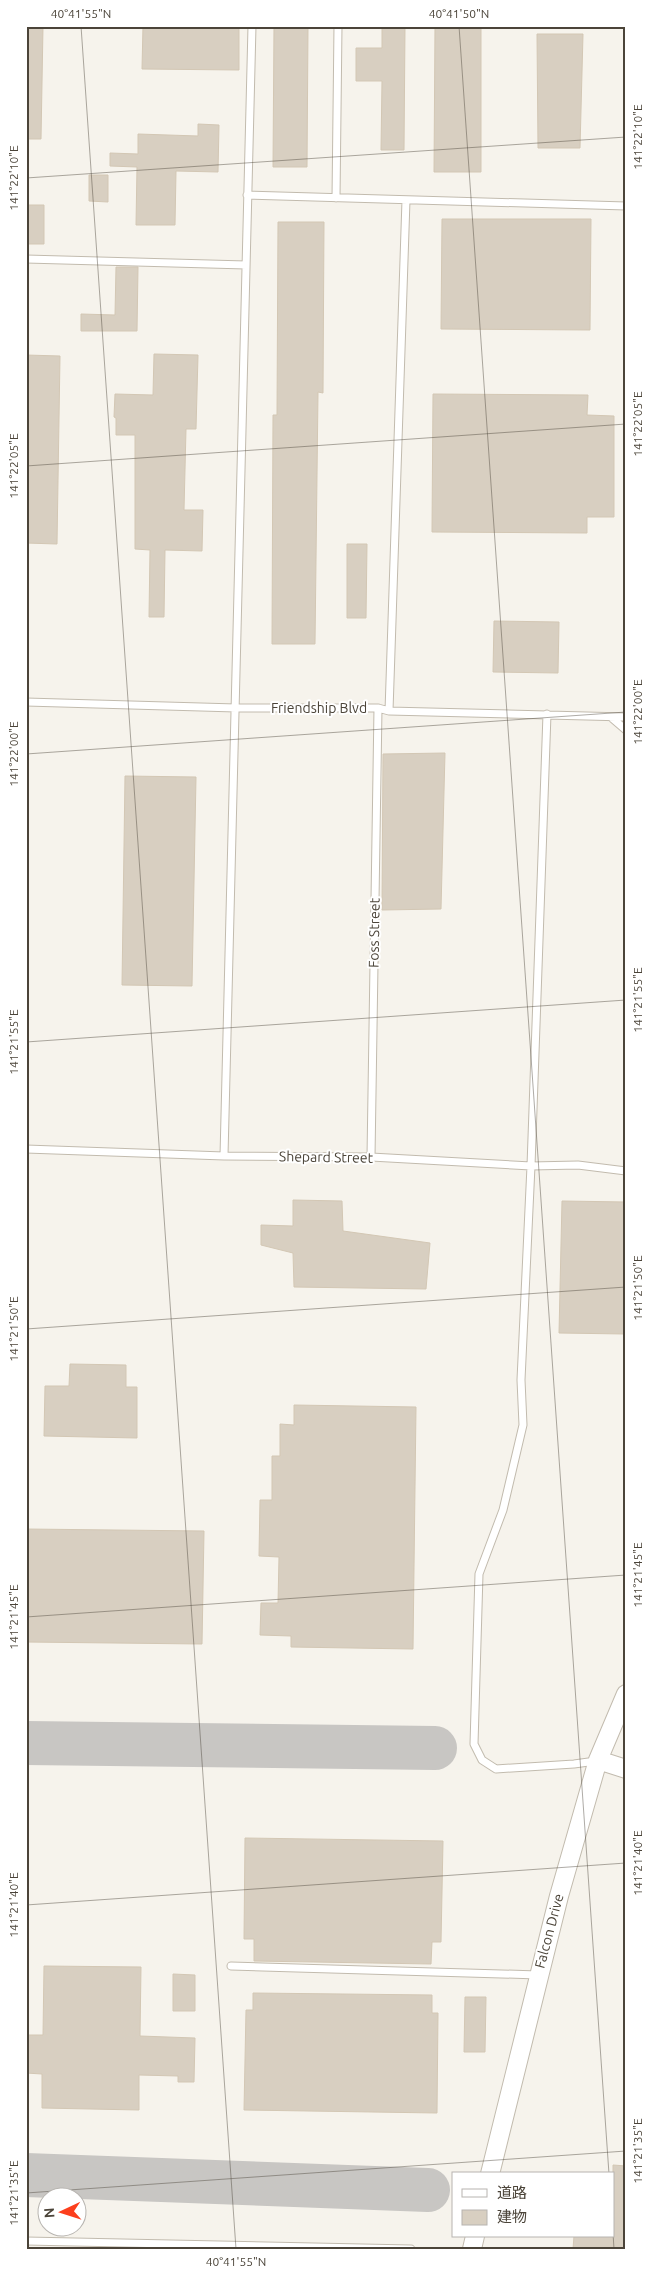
<svg xmlns="http://www.w3.org/2000/svg" width="652" height="2275" viewBox="0 0 652 2275" font-family="Ubuntu,'Noto Sans JP',sans-serif">
	<style>
		.lines { fill: none; stroke-linecap: round; stroke-linejoin: round }
		.taxiway { stroke: #c8c6c3; stroke-width: 44 }
		.building { fill: #d8cfc1; stroke: #d3c7b4 }
		.service-casing { stroke: #c2bbae; stroke-width: 9 }
		.tertiary-casing { stroke: #c2bbae; stroke-width: 20 }
		.service { stroke: #fff; stroke-width: 7 }
		.tertiary { stroke: #fff; stroke-width: 18 }
		.ticks { fill: none; stroke: #4b4439; stroke-width: 1; stroke-opacity: 0.45 }
		.labels { text-anchor: middle; stroke-width: 4; stroke-linejoin: round; paint-order: stroke }
		.street-label { font-size: 14px; fill: #4b4439; stroke: #fff }
		.neatline { fill: none; stroke: #4b4439; stroke-width: 2 }
		.ticks-label { font-size: 12px; text-anchor: middle; fill: #4b4439 }
	</style>
	<rect width="100%" height="100%" fill="#f6f3ec"/>
	<g class="lines">
		<!-- taxiway -->
		<path class="taxiway" d="M26 1743 435 1748
			M26 2175 428 2190"/>
	</g>
	<!-- building -->
	<path class="building" d="M26 26H43L41 139H26Z
		M143 26H239V70L142 69Z
		M274 26H308L307 167H273Z
		M382 26H405L404 150H381L382 81H356V48H382Z
		M435 26H481V172H434Z
		M537 34H583L580 148H538Z
		M198 124 219 125 218 172 176 171 175 225H136L137 167 110 166V153L138 154V134L198 136Z
		M89 175H108V202L89 201Z
		M26 205H44V244H26Z
		M442 219H591L590 330 441 329Z
		M278 222H324L323 393 318 392 315 644H272L273 415H277Z
		M116 267H138L137 331H81V314L115 315Z
		M154 354 198 355 196 429H186L184 510H203L202 551 165 550 164 617H149L150 550 135 549V435H116V418L114 417 115 394 153 395Z
		M26 355 60 356 57 544 26 543Z
		M433 394 588 395 587 415 614 416V517H587V533L432 532Z
		M347 544H367L366 618H347Z
		M494 621 559 622 558 673 493 672Z
		M445 753 441 909 382 910 383 754Z
		M125 776 196 777 192 986 122 985Z
		M293 1200 342 1201 343 1231 430 1243 426 1289 294 1287 293 1253 261 1245V1225L293 1226Z
		M562 1201 626 1202 625 1334 559 1333Z
		M70 1364 126 1365V1387H137V1438L44 1436 45 1386H69Z
		M294 1405 416 1407 413 1649 291 1647V1636L260 1635 261 1603H278L279 1557 259 1556 260 1500H272V1456H280V1424L294 1425Z
		M26 1529 204 1531 202 1644 26 1642Z
		M245 1838 443 1841 441 1942H432L431 1964 254 1961V1939H244Z
		M44 1966 141 1967 140 2036 195 2038 194 2082H178V2076L139 2075V2110L42 2108V2074L26 2073V2035H43Z
		M173 1974 195 1975V2011H173Z
		M253 1993 432 1995V2013H438L437 2113 244 2110 246 2010H253Z
		M465 1997H486L485 2052H464Z
		M613 2165 626 2166V2249H573L574 2236H613Z"/>
	<g class="lines">
		<defs>
			<path id="service" d="M247 195 626 206
				M336 198 338 26
				M26 259 246 265
				M26 702 236 708H378L389 711 626 717
				M389 711 406 200
				M547 714 531 1166 521 1380 523 1425 503 1510 479 1574 474 1744 482 1760 496 1769 574 1764 596 1761
				M612 718 626 730
				M26 1149 224 1156 371 1157 531 1166 578 1165 626 1171
				M224 1156 252 26
				M371 1157 378 708
				M231 1966 538 1975
				M26 2241 411 2249"/>
			<path id="tertiary" d="M598 1760 626 1769
				M490 2174 559 1896 598 1760 626 1694
				M472 2249 475 2236"/>
		</defs>
		<!-- service casing -->
		<use href="#service" class="service-casing"/>
		<!-- tertiary casing -->
		<use href="#tertiary" class="tertiary-casing"/>
		<!-- service -->
		<use href="#service" class="service"/>
		<!-- tertiary -->
		<use href="#tertiary" class="tertiary"/>
	</g>
	<!-- ticks -->
	<path class="ticks" d="M81 26 236 2249M459 26 609 2174M26 178 626 137M26 466 626 424M26 754 626 712M26 1042 626 1000M26 1329 626 1287M26 1617 626 1575M26 1905 626 1863M26 2193 626 2151M613 2233 614 2249"/>
	<g class="labels">
		<!-- street labels -->
		<g class="street-label">
			<text x="319" y="713">Friendship Blvd</text>
			<text transform="translate(374 933) rotate(-89)" y="5">Foss Street</text>
			<text transform="translate(326 1157) rotate(1)" y="5">Shepard Street</text>
			<text transform="translate(549 1931) rotate(-75)" y="5">Falcon Drive</text>
		</g>
	</g>
	<!-- border -->
	<rect width="652" height="2275" fill="none" stroke="#ffffff" stroke-width="55"/>
	<!-- legend -->
	<rect x="452" y="2172" width="162" height="65" fill="#ffffff" stroke="#b7b4b0"/>
	<rect x="462" y="2189" width="25" height="8" fill="#ffffff" stroke="#b7b4b0"/>
	<text x="497" y="2198" font-size="15" fill="#4b4439">道路</text>
	<rect x="462" y="2210" width="25" height="15" fill="#d8cfc1" stroke="#b7b4b0"/>
	<text x="497" y="2222" font-size="15" fill="#4b4439">建物</text>
	<!-- north arrow -->
	<g transform="translate(62 2212) rotate(266)"><circle r="24" fill="#ffffff" stroke="#b7b4b0"/>
	<path d="M0-4L9 19L0 12L-9 19Z" fill="#fc3f1d"/>
	<text y="-8" font-size="14" font-weight="bold" text-anchor="middle" fill="#4b4439">N</text>
	</g>
	<rect x="28" y="28" width="596" height="2220" class="neatline"/>
	<g class="ticks-label">
		<text x="81" y="18">40°41'55"N</text>
		<text x="459" y="18">40°41'50"N</text>
		<text transform="translate(638 137) rotate(-90)" y="4">141°22'10"E</text>
		<text transform="translate(14 178) rotate(-90)" y="4">141°22'10"E</text>
		<text transform="translate(638 424) rotate(-90)" y="4">141°22'05"E</text>
		<text transform="translate(14 466) rotate(-90)" y="4">141°22'05"E</text>
		<text transform="translate(638 712) rotate(-90)" y="4">141°22'00"E</text>
		<text transform="translate(14 754) rotate(-90)" y="4">141°22'00"E</text>
		<text transform="translate(638 1000) rotate(-90)" y="4">141°21'55"E</text>
		<text transform="translate(14 1042) rotate(-90)" y="4">141°21'55"E</text>
		<text transform="translate(638 1288) rotate(-90)" y="4">141°21'50"E</text>
		<text transform="translate(14 1329) rotate(-90)" y="4">141°21'50"E</text>
		<text transform="translate(638 1575) rotate(-90)" y="4">141°21'45"E</text>
		<text transform="translate(14 1617) rotate(-90)" y="4">141°21'45"E</text>
		<text transform="translate(638 1863) rotate(-90)" y="4">141°21'40"E</text>
		<text transform="translate(14 1905) rotate(-90)" y="4">141°21'40"E</text>
		<text transform="translate(638 2151) rotate(-90)" y="4">141°21'35"E</text>
		<text transform="translate(14 2193) rotate(-90)" y="4">141°21'35"E</text>
		<text x="236" y="2266">40°41'55"N</text>
	</g>
</svg>
